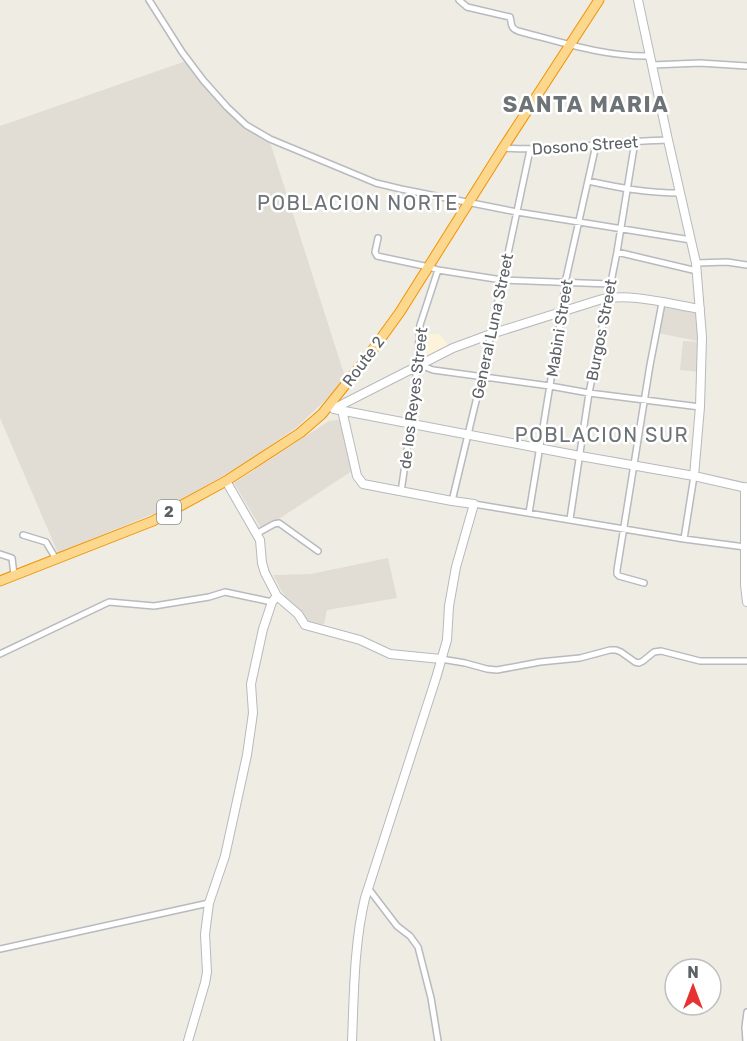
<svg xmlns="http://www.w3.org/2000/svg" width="747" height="1041" viewBox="0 0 747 1041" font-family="Rubik,sans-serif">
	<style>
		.commercial { fill: #fdf3db }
		.education { fill: #e1ddd5 }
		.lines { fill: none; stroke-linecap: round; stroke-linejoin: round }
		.street-casing { stroke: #b7babe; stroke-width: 8 }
		.secondary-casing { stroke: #b6babe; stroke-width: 10 }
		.highway-casing { stroke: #f19403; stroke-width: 11 }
		.street { stroke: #fff; stroke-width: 5 }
		.secondary { stroke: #fff; stroke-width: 8 }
		.highway { stroke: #fcd78e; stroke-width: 9 }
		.labels { text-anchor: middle; stroke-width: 5; stroke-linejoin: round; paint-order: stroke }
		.shield { fill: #fff; stroke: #8d9093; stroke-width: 1.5 }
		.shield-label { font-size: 15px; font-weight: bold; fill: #5c6165 }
		.street-label { font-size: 16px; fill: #5c6165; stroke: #fff }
		.quarter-label { font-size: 20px; letter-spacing: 1.5px; fill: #6d7377; stroke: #fff }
		.district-label { font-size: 22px; font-weight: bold; letter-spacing: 1.5px; fill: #6d7377; stroke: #fff }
	</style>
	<rect width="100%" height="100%" fill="#efece4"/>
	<!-- commercial -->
	<path class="commercial" d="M423 334H439L450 347 425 361Z"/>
	<!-- education -->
	<path class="education" d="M186 61 207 88 235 119 270 142 345 377 336 390 297 427 242 465 165 509 58 553 0 418V126Z
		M664 307 696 313 698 321 697 341 658 333Z
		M683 341 701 342 700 372 680 370Z
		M344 419 355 469 262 530 234 483 329 421Z
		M388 558 397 598 327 610 324 624H310L285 597 273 575 311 574Z"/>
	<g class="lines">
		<defs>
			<path id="street" d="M149 0 182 52 203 80 227 107 246 125 270 139 376 183 401 189 517 212 691 240
				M459 0 467 7 510 17C512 24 510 28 518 31 561 42 605 57 650 56
				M652 65 700 63 747 66
				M503 148C558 152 613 141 668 140
				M588 181C620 188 647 193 680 193
				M378 238 375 252 377 256 429 267 438 270 502 280 610 284
				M617 252 697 271
				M696 263 727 262 747 265
				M420 365 433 370 550 386 589 393 700 407
				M401 492 411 423 417 366 420 325 438 270
				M452 501 482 376 530 150
				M474 504 684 539 745 547
				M529 513 562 312 565 283 596 145
				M570 519 589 393 617 252 635 141
				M256 534 274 524 279 523 318 551
				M23 535 46 542 56 559
				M684 539 694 476
				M0 554 12 558 14 575
				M644 583 619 576 617 574V570L650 365 662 303
				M0 654 109 602 154 606 209 597 225 592 272 602
				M441 659 465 663 487 669 497 670 540 662 580 658 610 650H616L621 652 635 662 639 663 643 661 654 652 661 651 700 661H747
				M368 888 397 926 410 936 418 947 431 998 438 1041
				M0 949 209 903
				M746 1041 745 1027 747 1012"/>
			<path id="secondary" d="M638 0 668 140 696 263 702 337 700 407 694 476
				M335 408 453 348 491 334 599 300C629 292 669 304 700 309
				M334 409 580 456 694 476 747 488
				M342 410 357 476 363 484 452 501 474 504 456 567 449 606 447 640 436 678 365 898C354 944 354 993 352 1041
				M226 481 260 540 262 563 265 573 277 596 298 614 305 625 360 640 390 654 441 659
				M745 487V585L747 602
				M188 1041 205 983 207 972 205 934 209 903 225 856 247 755 253 713 251 684 263 629 272 602 277 596"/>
			<path id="highway" d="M0 581 153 521 226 481 300 433 322 414 366 359 400 312 503 148 599 0"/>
		</defs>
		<!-- street casing -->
		<use href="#street" class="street-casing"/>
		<!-- secondary casing -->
		<use href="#secondary" class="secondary-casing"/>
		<!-- highway casing -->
		<use href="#highway" class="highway-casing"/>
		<!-- street -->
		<use href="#street" class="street"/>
		<!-- secondary -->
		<use href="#secondary" class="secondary"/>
		<!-- highway -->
		<use href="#highway" class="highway"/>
	</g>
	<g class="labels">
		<!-- shield labels -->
		<rect class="shield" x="157" y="500" width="24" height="24" rx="4.5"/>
		<g class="shield-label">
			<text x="169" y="517">2</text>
		</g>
		<!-- street labels -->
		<g class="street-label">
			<text transform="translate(585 145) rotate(-4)" y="6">Dosono Street</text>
			<text transform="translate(492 326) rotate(-78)" y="6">General Luna Street</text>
			<text transform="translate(559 328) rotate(-81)" y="6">Mabini Street</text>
			<text transform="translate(601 330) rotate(-79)" y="6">Burgos Street</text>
			<text transform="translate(363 361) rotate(-53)" y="6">Route 2</text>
			<text transform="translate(413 398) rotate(-83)" y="6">de los Reyes Street</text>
		</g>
		<!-- quarter labels -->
		<g class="quarter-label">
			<text x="358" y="210">POBLACION NORTE</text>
			<text x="602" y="442">POBLACION SUR</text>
		</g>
		<!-- district labels -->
		<g class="district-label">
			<text x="586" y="112">SANTA MARIA</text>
		</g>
	</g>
	<!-- north arrow -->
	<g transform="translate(693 987)"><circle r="28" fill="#ffffff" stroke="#bec0c1" stroke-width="1.5"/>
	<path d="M0-4.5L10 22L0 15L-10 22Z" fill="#e73232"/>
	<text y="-9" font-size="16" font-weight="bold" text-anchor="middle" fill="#5c6165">N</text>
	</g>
</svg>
